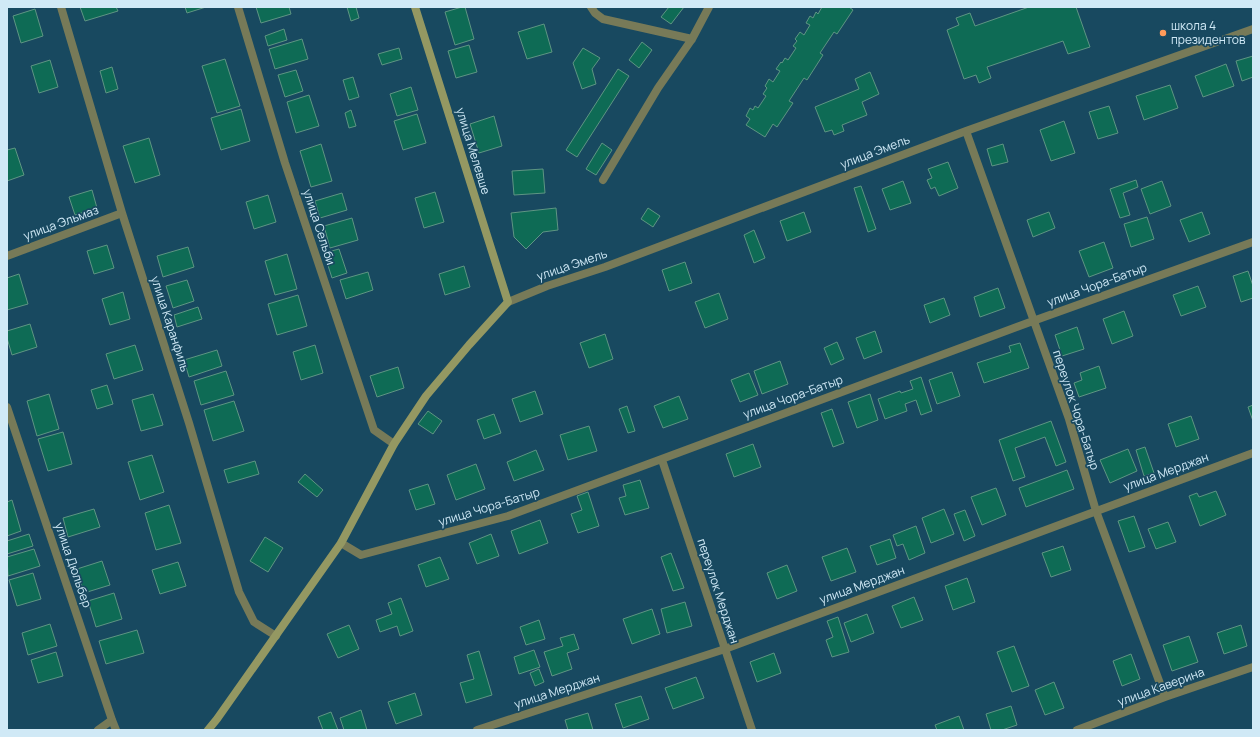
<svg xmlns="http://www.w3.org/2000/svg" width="1260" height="737" viewBox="0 0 1260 737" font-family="Manrope,sans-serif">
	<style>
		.building { fill: #0e6b55; stroke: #5e9583 }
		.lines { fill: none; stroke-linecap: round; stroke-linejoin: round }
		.street { stroke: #777a58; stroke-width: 8 }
		.secondary { stroke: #949862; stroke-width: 8 }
		.poi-dot { fill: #ff9b5a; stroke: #184960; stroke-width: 1.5 }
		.labels { text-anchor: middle; stroke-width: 3.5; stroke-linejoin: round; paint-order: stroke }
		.poi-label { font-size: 12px; fill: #d0e9f6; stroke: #184960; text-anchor: start }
		.street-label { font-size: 12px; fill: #d0e9f6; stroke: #184960 }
	</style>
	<rect width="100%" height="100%" fill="#184960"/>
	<!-- building -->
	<path class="building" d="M80 7H116L118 11 85 21Z
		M185 7H206L187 13Z
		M256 7H289L291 14 261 23Z
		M347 7H356L359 18 351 21Z
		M462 7H465L474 39 455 45 445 12Z
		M669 7H684L671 24 661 17Z
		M822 7H849L853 10 837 34 834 32 820 53 823 55 807 80 804 78 789 101 793 103 777 127 773 124 765 137 746 125 750 119 746 116 750 108 753 110 755 106 758 108 766 96 763 94 767 88 765 86 769 79 773 82 780 71 776 69 781 62 782 63 785 58 788 60 796 48 793 46 797 41 795 39 800 32 804 35 810 25 806 23 810 16 813 18 816 12 818 14Z
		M1029 7H1076L1090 47 1068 54 1063 41 987 67 991 78 979 83 976 75 964 79 947 30 959 25 956 18 970 13 975 26Z
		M35 9 43 36 21 43 13 16Z
		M544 24 552 52 527 59 518 32Z
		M284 29 287 40 268 46 265 36Z
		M302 39 308 59 275 69 269 49Z
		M642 42 652 50 639 68 629 60Z
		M469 45 477 72 456 78 448 51Z
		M399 48 402 59 382 65 378 54Z
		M583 48 600 58 592 69 596 84 582 89 573 63Z
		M1253 56V77L1242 81 1236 61Z
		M225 59 240 106 217 113 202 66Z
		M50 60 58 87 39 93 31 66Z
		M1226 64 1234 86 1203 97 1195 76Z
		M112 67 118 89 106 93 100 71Z
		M618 69 629 76 577 157 566 150Z
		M296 70 303 91 285 97 278 75Z
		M870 72 879 94 862 102 867 115 842 125 844 131 834 135 832 130 825 132 815 107 859 89 855 79Z
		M353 77 359 97 349 100 343 80Z
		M1170 85 1178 108 1144 120 1136 96Z
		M411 87 418 110 397 116 390 94Z
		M309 95 319 126 296 133 287 102Z
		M1109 106 1118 133 1098 139 1089 112Z
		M241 109 250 141 221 150 211 118Z
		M351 110 356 126 349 128 345 113Z
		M417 114 426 143 403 150 394 121Z
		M494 116 502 146 479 153 470 124Z
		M1064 121 1075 153 1051 161 1040 130Z
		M149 138 160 175 135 183 123 146Z
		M602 143 612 150 596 175 586 169Z
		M321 144 332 181 311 187 300 151Z
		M1003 144 1008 162 992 166 987 149Z
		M15 148 24 175 7 181V150Z
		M948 162 958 188 939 196 935 187 931 189 927 180 932 178 928 169Z
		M543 169 545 193 514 195 512 171Z
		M1136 180 1138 187 1123 193 1130 215 1120 218 1110 189Z
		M903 181 911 203 890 210 882 189Z
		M1162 181 1171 206 1150 214 1141 189Z
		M861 186 876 229 868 232 854 188Z
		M92 190 97 208 75 215 69 197Z
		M435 192 444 222 424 228 415 198Z
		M342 193 347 210 320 218 315 201Z
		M268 195 276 222 254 229 246 202Z
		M556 208 558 230 543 232 526 249 514 237 511 213Z
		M648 208 660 216 653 227 641 219Z
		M804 212 811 232 787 241 780 221Z
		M1049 212 1055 228 1033 237 1027 220Z
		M1202 212 1210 234 1189 242 1180 220Z
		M1147 217 1154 239 1131 247 1124 224Z
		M352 218 358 240 330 248 324 226Z
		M754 230 765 258 754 263 744 235Z
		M1104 242 1113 268 1089 277 1079 251Z
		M107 245 114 268 94 274 87 251Z
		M188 247 194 267 163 277 157 256Z
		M339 249 347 273 332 278 324 253Z
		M287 254 297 289 275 295 265 261Z
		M685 262 692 283 669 291 662 270Z
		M464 266 470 287 445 295 439 274Z
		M1248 271 1253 286V298L1241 302 1233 276Z
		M368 272 373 290 346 299 340 280Z
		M19 274 28 304 7 310V278Z
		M187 280 194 301 173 308 166 286Z
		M1198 286 1206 307 1181 316 1173 295Z
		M998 288 1005 308 980 317 974 297Z
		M123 292 130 319 110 325 102 299Z
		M719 293 728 319 705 328 695 302Z
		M298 295 307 326 277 335 268 304Z
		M944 298 950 315 930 323 924 305Z
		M198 307 202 319 177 327 174 315Z
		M1124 311 1133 336 1112 344 1103 319Z
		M30 324 37 347 12 355 7 338V331Z
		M1077 327 1084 349 1062 356 1055 335Z
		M875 331 882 352 864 359 856 338Z
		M605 334 613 359 589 368 580 343Z
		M837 342 844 359 831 365 824 348Z
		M1020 343 1029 368 984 383 977 363 1011 352 1009 346Z
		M135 345 143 370 114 379 106 354Z
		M315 345 323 373 301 380 293 352Z
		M217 350 222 366 189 377 184 360Z
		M780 361 788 384 762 394 754 371Z
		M1099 366 1106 388 1079 397 1074 383 1082 380 1080 373Z
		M398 367 404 388 377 397 370 376Z
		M226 371 234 395 201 405 194 381Z
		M952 372 960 396 937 404 929 380Z
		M749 373 758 395 740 402 731 380Z
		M921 377 932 411 921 415 916 400 905 404 907 411 885 419 878 399 900 391 901 393 913 389 910 381Z
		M107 385 113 404 97 409 91 390Z
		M535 391 543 414 520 422 512 399Z
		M49 394 59 429 37 436 27 401Z
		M153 394 163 425 141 431 132 400Z
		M870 394 878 420 857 428 848 402Z
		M679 396 688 419 663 428 654 406Z
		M234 401 244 431 213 441 204 410Z
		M1253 405V421L1248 407Z
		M627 406 635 431 628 433 619 409Z
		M832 409 844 443 833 447 821 413Z
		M428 411 442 421 433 434 418 424Z
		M494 414 501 433 484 439 477 420Z
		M1191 416 1199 439 1176 447 1168 424Z
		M1051 421 1066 462 1056 466 1045 437 1015 448 1025 477 1013 481 999 440Z
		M589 426 597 451 568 460 560 435Z
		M63 432 72 464 48 471 38 439Z
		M753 444 761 467 734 477 726 454Z
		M1145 447 1154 473 1144 476 1136 450Z
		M1128 449 1137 471 1110 483 1100 460Z
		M536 450 544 470 514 481 507 462Z
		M152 455 164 492 140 500 128 462Z
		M255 461 259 474 228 483 224 470Z
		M476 464 485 489 456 500 447 475Z
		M1067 470 1074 489 1026 507 1019 488Z
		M305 474 323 490 317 497 298 482Z
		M640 480 649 508 625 515 619 498 626 496 623 485Z
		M428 484 435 504 416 510 409 490Z
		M996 488 1006 515 982 525 971 497Z
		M1216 491 1226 515 1200 526 1189 496 1197 493 1199 497Z
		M588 492 599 526 578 533 571 514 582 510 577 496Z
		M12 500 21 531 7 536V502Z
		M169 505 181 543 156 550 145 513Z
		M94 509 100 527 68 537 63 518Z
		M944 509 954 534 931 543 922 518Z
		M965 510 975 536 964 541 954 514Z
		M1134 516 1145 547 1129 552 1118 521Z
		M540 520 548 543 519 554 511 531Z
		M1168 522 1176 542 1156 549 1148 529Z
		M916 526 925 553 909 560 903 544 897 546 893 535Z
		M29 534 33 546 7 554V541Z
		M491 534 499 556 477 564 469 543Z
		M265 537 283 548 268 572 250 561Z
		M890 539 896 558 877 565 870 546Z
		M1063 546 1071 570 1051 577 1042 553Z
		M847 548 856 572 831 581 822 557Z
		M34 549 40 566 8 576 7 557Z
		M671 553 684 588 673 591 661 557Z
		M440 557 449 579 426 587 418 565Z
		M102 561 110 585 84 593 77 569Z
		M178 562 186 586 160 594 152 570Z
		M787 565 797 591 777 599 767 573Z
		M33 573 41 599 17 606 9 580Z
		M967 578 975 602 953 610 945 586Z
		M114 593 122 619 96 627 88 601Z
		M914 597 923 620 901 628 892 606Z
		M401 598 413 631 400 636 397 626 380 632 376 620 392 614 388 603Z
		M685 602 692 626 667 633 661 609Z
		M652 609 660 634 632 644 623 619Z
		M867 614 874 633 851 642 844 623Z
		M838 617 849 652 832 657 826 640 833 637 827 621Z
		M539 620 545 639 526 645 520 627Z
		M50 624 57 646 28 655 22 633Z
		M349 625 359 649 338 658 327 634Z
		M1241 625 1247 646 1224 654 1217 633Z
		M137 630 144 653 106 664 99 641Z
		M574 634 579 649 567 653 572 669 552 676 544 652 563 646 560 638Z
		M1189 636 1198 662 1172 671 1163 645Z
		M1014 646 1029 686 1012 692 997 652Z
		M534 650 540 667 519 674 514 657Z
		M479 651 492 695 466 703 460 683 474 679 467 655Z
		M56 652 63 676 38 683 31 660Z
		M774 653 781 673 757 682 750 662Z
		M1131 654 1140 679 1122 686 1113 661Z
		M539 669 544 682 535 686 530 673Z
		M696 677 704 698 673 709 665 688Z
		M1054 682 1064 708 1045 715 1035 690Z
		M415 693 422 715 396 724 388 702Z
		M641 696 649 719 623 728 615 704Z
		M1011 706 1017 725 1002 730H991L986 714Z
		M361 710 367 730H344L340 718Z
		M331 712 338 730H323L318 717Z
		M588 713 593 730H568L565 720Z
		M959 716 964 730H937L935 725Z"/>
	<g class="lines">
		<!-- street -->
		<path class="street" d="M61 7 122 213 189 423 239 592 254 622 276 636
			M238 7 285 163 374 430 394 444
			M591 7 595 13 603 19 692 39
			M966 131 1069 419 1096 511 1165 697
			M603 180 658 88 692 39 709 7
			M7 256 122 213
			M508 302 547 286 605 267 966 131 1253 29
			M7 407 112 720 116 730
			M662 460 752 730
			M341 543 361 555 508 516 1033 321 1253 242
			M98 730 112 720
			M477 730 725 649 1253 453
			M1077 730 1165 697 1253 667"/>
		<!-- secondary -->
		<path class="secondary" d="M208 730 217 719 341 543 394 444 426 396 469 345 508 302 415 7"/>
	</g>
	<!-- markers -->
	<circle class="poi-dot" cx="1163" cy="33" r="4"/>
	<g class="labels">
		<!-- poi labels -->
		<g class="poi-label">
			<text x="1171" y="30">школа 4<tspan x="1171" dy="14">президентов</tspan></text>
		</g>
		<!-- street labels -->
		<g class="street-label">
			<text transform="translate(473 151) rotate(73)" y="4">улица Мелевше</text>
			<text transform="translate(875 152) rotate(-21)" y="4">улица Эмель</text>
			<text transform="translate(61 223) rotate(-20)" y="4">улица Эльмаз</text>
			<text transform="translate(319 227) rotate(72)" y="4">улица Сельби</text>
			<text transform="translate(572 265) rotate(-19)" y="4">улица Эмель</text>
			<text transform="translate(1097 285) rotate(-20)" y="4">улица Чора-Батыр</text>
			<text transform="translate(170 324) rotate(72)" y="4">улица Каранфиль</text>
			<text transform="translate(793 397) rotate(-20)" y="4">улица Чора-Батыр</text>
			<text transform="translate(1076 410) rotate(72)" y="4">переулок Чора-Батыр</text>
			<text transform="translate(1166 472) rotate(-20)" y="4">улица Мерджан</text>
			<text transform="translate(489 507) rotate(-17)" y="4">улица Чора-Батыр</text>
			<text transform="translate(73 565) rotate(71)" y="4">улица Дюльбер</text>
			<text transform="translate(862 585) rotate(-20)" y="4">улица Мерджан</text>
			<text transform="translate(718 591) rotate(72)" y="4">переулок Мерджан</text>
			<text transform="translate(1161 687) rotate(-20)" y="4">улица Каверина</text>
			<text transform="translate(557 691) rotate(-18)" y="4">улица Мерджан</text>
		</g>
	</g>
	<!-- border -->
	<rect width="1260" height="737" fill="none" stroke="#d0e9f6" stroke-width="16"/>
</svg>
